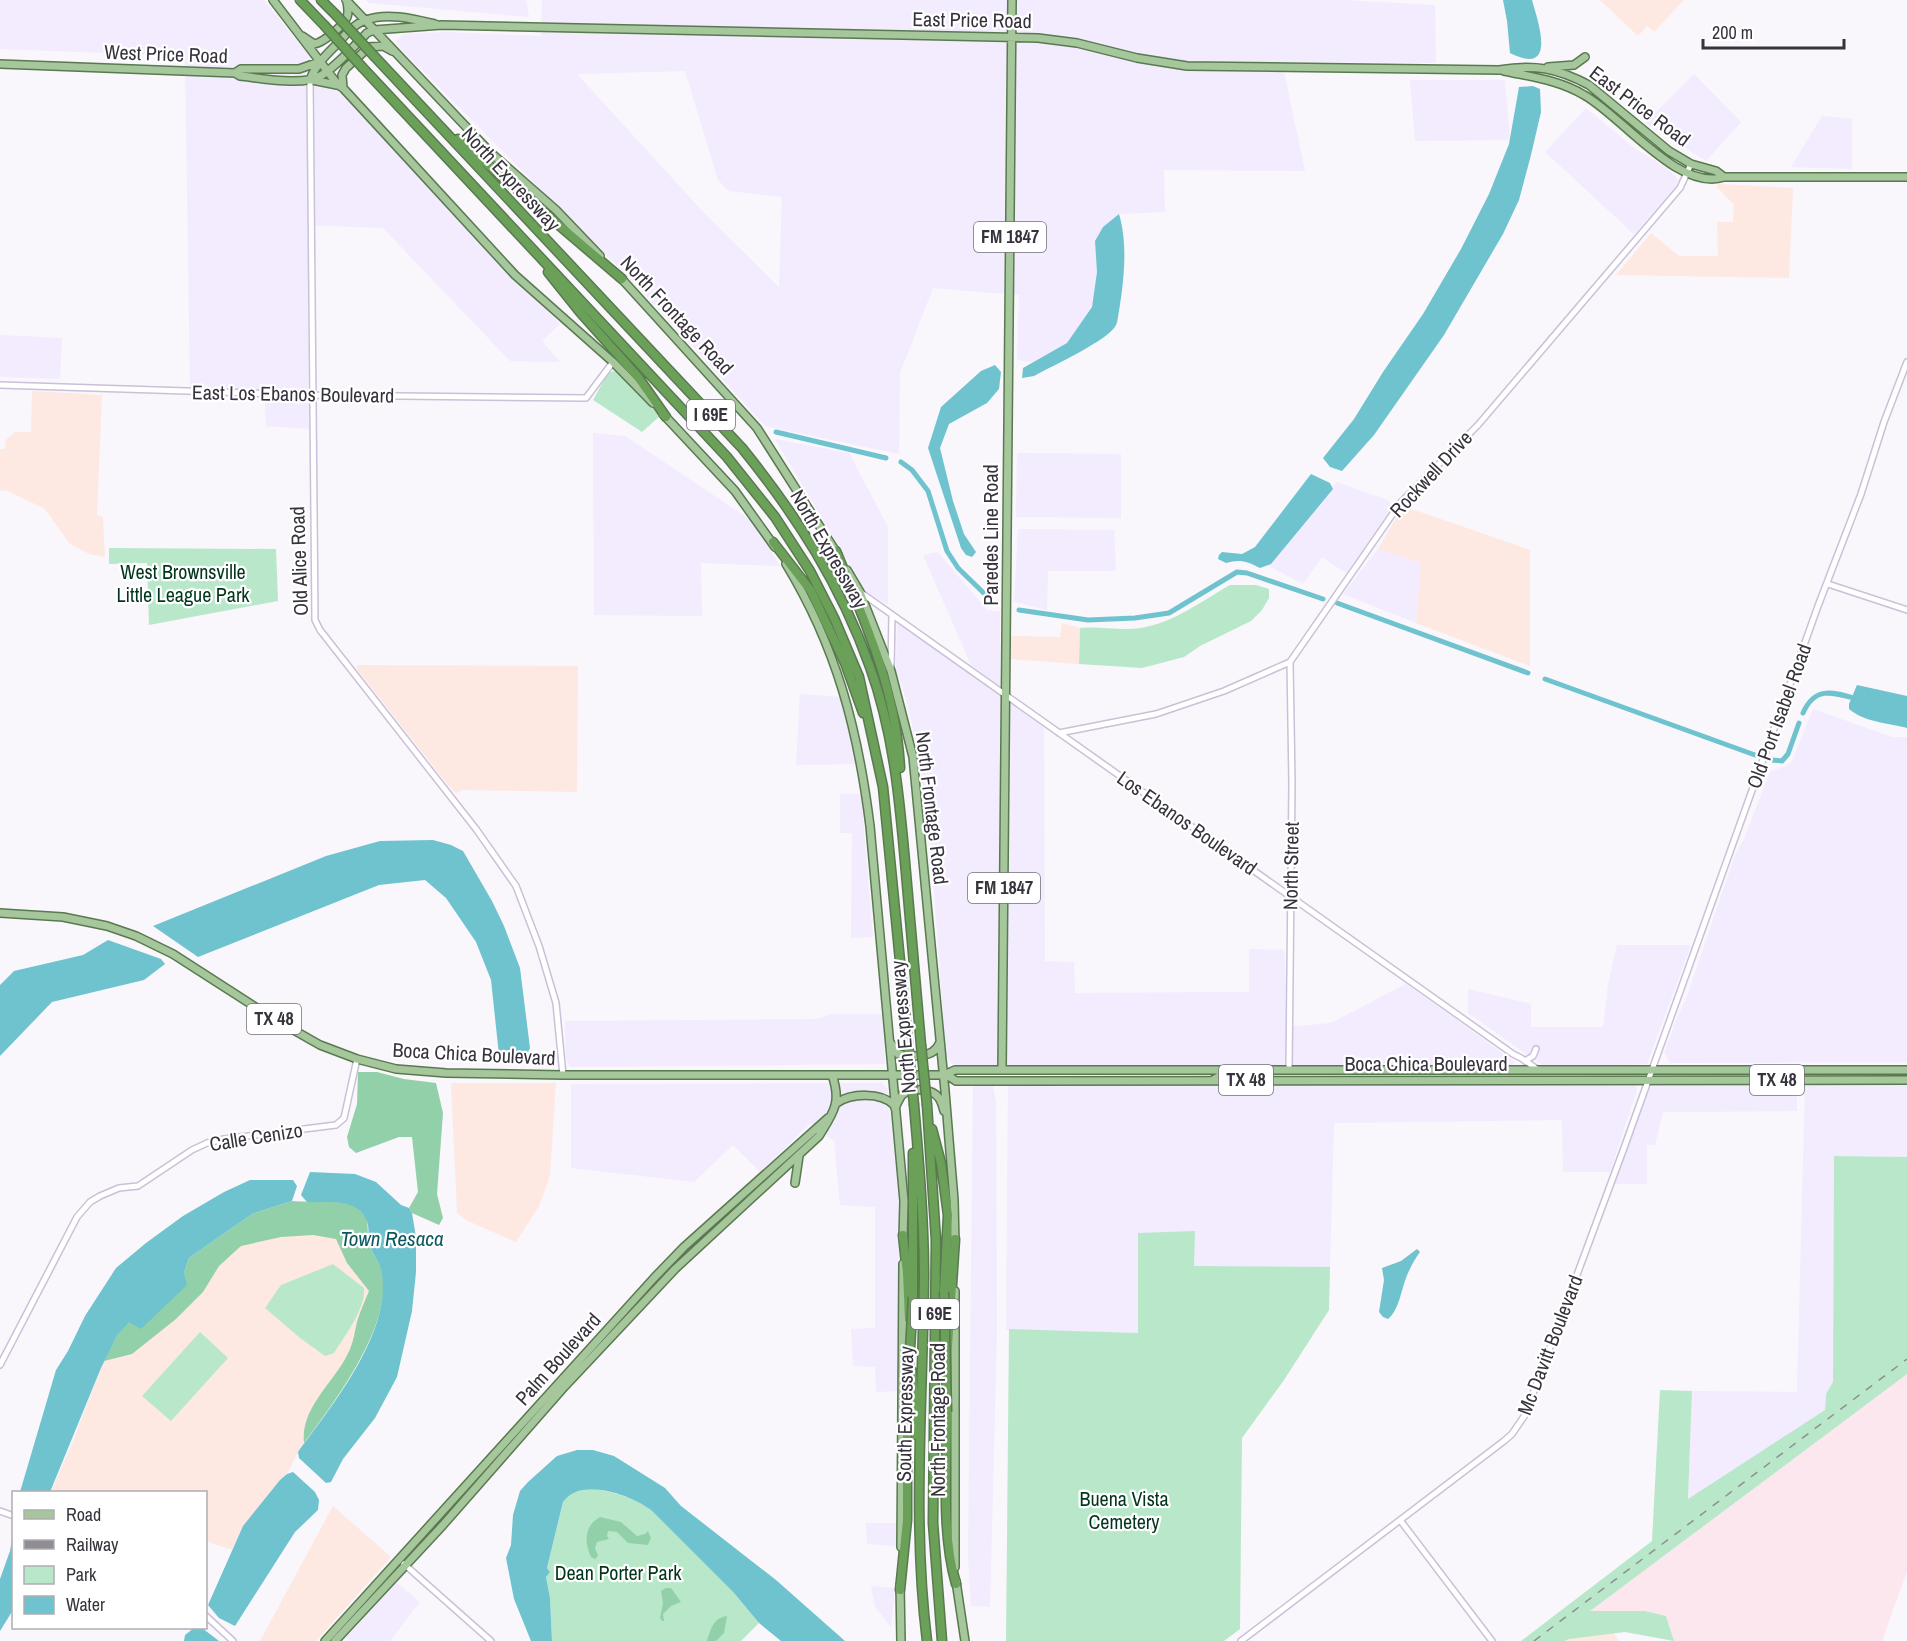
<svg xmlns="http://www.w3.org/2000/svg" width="1907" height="1641" viewBox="0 0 1907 1641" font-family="'Archivo Narrow',sans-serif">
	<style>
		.built { fill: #f3ebfe; fill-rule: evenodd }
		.industrial { fill: #fce7ef }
		.education { fill: #fde9e2 }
		.green { fill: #b8e8c9 }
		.forest { fill: #92d0a9 }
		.water { fill: #6fc3ce }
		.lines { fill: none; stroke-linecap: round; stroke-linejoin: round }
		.canal { stroke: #6fc3ce; stroke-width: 5 }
		.minor-casing { stroke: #cbc0d9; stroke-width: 8 }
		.major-casing { stroke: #597a4f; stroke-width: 10 }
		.highway-casing { stroke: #597a4f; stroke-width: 11 }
		.minor { stroke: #fff; stroke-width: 5 }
		.major { stroke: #a6c69b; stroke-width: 7 }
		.highway { stroke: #6ba059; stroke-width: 8 }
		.rail { stroke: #918d95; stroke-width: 1.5; stroke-dasharray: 8 8; stroke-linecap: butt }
		.highway-bridge-casing { stroke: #597a4f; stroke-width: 11; stroke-linecap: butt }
		.highway-bridge { stroke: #6ba059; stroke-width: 8 }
		.labels { text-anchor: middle; stroke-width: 4.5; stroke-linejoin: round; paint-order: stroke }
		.shield { fill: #fff; stroke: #737077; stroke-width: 1.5 }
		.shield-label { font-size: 18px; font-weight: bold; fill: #37333d }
		.street-label { font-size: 20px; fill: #37333d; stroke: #fff }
		.park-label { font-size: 20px; fill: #02351d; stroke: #fff }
		.water-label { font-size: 21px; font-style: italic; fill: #0c575f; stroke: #fff }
	</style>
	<rect width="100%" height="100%" fill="#f9f6fc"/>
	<!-- built -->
	<path class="built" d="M0 0H264L338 91 560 324 542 341 560 362 510 361 383 228 308 225V391L190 388 185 56 0 49Z
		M366 0H526L529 17 369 3Z
		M542 0H1342L1435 5 1436 63 1282 62 1305 171 1164 170 1165 212 1119 214 1103 227 1095 241 1097 272 1092 307 1067 343 1049 354 1032 362 1017 360 1019 295 933 288 900 373 899 454 765 426 643 292 401 49 396 41 403 34 445 32 541 36ZM685 71 718 180 729 191 782 197 779 287 704 213 577 74Z
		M1694 74 1741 122 1706 161 1645 123Z
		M1410 80H1505L1510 140 1415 141Z
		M1586 108 1634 148 1667 168 1678 180 1675 188 1634 234 1545 152Z
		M1822 116 1852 119V169L1791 167Z
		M0 335 62 338 60 379 0 377Z
		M265 402H310L309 429 266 426Z
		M593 433 625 436 755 523 780 566 701 563 702 616 594 615Z
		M775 439 849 453 888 527V605L866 592Z
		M1017 453 1121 454V518L1016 517Z
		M1337 482 1387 500 1394 506 1346 573 1322 557 1303 584 1267 565Z
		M1018 529 1114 530 1116 571H1048L1047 610 1014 602Z
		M1378 549 1421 563 1416 623 1343 594Z
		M938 552 987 610 1000 612V686L971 665 923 555Z
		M897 622 1044 727 1045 961 1074 962 1075 993 1249 992V949L1284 950 1288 1027 1331 1023 1406 984 1515 1062 1510 1066H962L952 1064 946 1055 930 838 919 756 907 702 896 670Z
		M800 694 840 697 858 764 796 765Z
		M1813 709 1892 737H1907V1062L1670 1063 1664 1053 1678 1015 1685 1002 1735 855 1744 839 1770 771 1784 767 1791 763Z
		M840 794H861L873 937 851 938 852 833H840Z
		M1617 945H1691L1647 1064 1545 1067 1468 1013V989L1531 1004V1027H1603L1608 985Z
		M831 1014H882L885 1064 572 1067 568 1064 566 1058 565 1021 817 1019Z
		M882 1083 888 1089 900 1215 898 1391 876 1392 875 1367 853 1366 851 1329 875 1328V1207L840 1205 834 1141 811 1123 760 1172 733 1145 694 1182 571 1168V1084Z
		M1008 1085H1635L1637 1090 1610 1172H1563L1562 1120 1334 1123 1330 1267 1194 1266 1139 1233V1333L1006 1330Z
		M1651 1085H1797V1111L1663 1112 1655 1145H1647V1184H1613Z
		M1805 1085H1907V1157L1834 1156 1833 1382 1826 1394 1825 1410 1688 1500 1692 1391 1797 1392Z
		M973 1086H993L996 1102 997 1329 990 1607 971 1606 968 1558Z
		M866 1523H897L896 1546 867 1544Z
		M396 1582 420 1602 390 1641H351L346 1638Z
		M871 1586 895 1588 891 1627 875 1607Z"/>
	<!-- industrial -->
	<path class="industrial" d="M1907 1374V1571L1882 1641H1674L1666 1616 1645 1611H1589L1736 1499Z"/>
	<!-- education -->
	<path class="education" d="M1600 0H1684L1654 32 1647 26 1638 36Z
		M1718 184 1793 188 1789 278 1616 275 1651 233 1679 256H1718L1717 222H1733L1734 205 1717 187Z
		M32 391 102 395 97 515 103 517 105 557 89 554 70 544 45 509 8 491 0 490V449H5L6 440 15 432H31Z
		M1403 506 1530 550V666L1416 623 1421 563 1378 549Z
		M1062 623 1080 628 1079 664 1010 659 1011 636 1060 637Z
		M358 665 578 666 577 792 462 790 456 793 448 785 356 668Z
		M451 1083H556L550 1176 539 1206 516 1242 468 1221 457 1213Z
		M292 1201 307 1202 382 1278 319 1424 298 1452 287 1474 243 1526 232 1550 206 1541V1492H57L51 1491 73 1441 101 1368 117 1336 141 1329 184 1273Z
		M333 1506 391 1557 316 1641H260Z
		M1613 1633 1619 1641H1564L1568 1639Z"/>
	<!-- green -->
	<path class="green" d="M614 371 619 373 660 416 642 432 593 400 608 373Z
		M109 548 276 549 278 601 149 625 147 563 109 564Z
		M1230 585H1256L1269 589V598L1262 610 1251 621 1200 646 1184 657 1142 668 1079 664 1080 628C1100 626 1120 631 1141 628 1173 623 1202 601 1230 585Z
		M1834 1156 1907 1157V1374L1590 1611H1645L1666 1616 1674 1641 1625 1632 1569 1639 1564 1641H1521L1652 1541 1660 1390 1692 1391 1688 1499 1825 1410 1826 1394 1833 1382Z
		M1195 1231 1194 1266 1330 1267 1329 1310 1284 1380 1242 1438 1240 1629 1224 1641H1006L1009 1329 1138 1333V1233Z
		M333 1264 364 1288C366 1308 344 1337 334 1353L325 1356 300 1338 265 1308 281 1285Z
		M200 1332 228 1358 171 1421 142 1396Z
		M593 1488C612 1492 635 1498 651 1510L734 1593 759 1623 741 1641H552L550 1598 546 1577 550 1572 547 1568 563 1502C571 1490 580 1490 593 1488Z"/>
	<!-- forest -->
	<path class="forest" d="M358 1072H377L404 1079 436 1083 443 1113 437 1194 443 1218 439 1225 412 1213 409 1208 418 1192 412 1137H399L356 1153 349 1147 347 1137 357 1104Z
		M292 1201C308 1203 342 1199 355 1206 372 1216 366 1229 369 1243 370 1252 378 1259 381 1267 397 1320 334 1403 304 1443 300 1406 337 1381 350 1349 354 1340 355 1330 357 1322 360 1311 365 1301 369 1291L347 1263 336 1239 313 1235 281 1237 241 1246 219 1266 203 1292 176 1319 132 1354 104 1361 117 1336 129 1321 184 1273 189 1258 252 1214Z
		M600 1517 621 1522 637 1536 645 1534 648 1531 651 1538 648 1545 628 1543 617 1532 608 1531 607 1536 609 1539 597 1542 595 1548 598 1556 595 1559 591 1557C584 1542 584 1526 600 1517Z
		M666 1588H671L681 1602 671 1606 663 1614 664 1621H662L660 1618 663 1603 661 1591Z
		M727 1616 724 1633 716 1641H707C711 1629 713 1618 727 1616Z"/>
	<!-- water -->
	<path class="water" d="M1503 0H1532C1538 22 1558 77 1510 53L1507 21Z
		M1533 86 1540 89 1541 112 1531 155 1519 200 1503 234 1444 335 1374 435 1342 471 1330 467 1323 458 1354 419 1383 372 1423 314 1461 249 1489 194 1509 144 1519 87Z
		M1119 214C1128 244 1124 280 1119 311 1118 315 1118 321 1116 325 1109 340 1052 366 1034 376L1022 378 1023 368 1067 343 1092 307 1097 272 1095 241 1103 227Z
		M995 365 1001 372 999 389 987 403 949 424 940 448 953 501 964 534 976 552 972 557 966 555 961 548 928 448 941 407 981 371Z
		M1311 474 1330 483 1333 489 1271 564 1260 568C1247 561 1239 559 1226 563L1218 559 1219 555 1222 552 1242 554 1255 547Z
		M1857 685 1907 696V728C1888 723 1864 722 1849 709V704Z
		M433 840 451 845 463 851 492 901 504 926 520 968 530 1048 525 1059 506 1060 499 1055 491 980 476 942 446 898 425 880 379 885 198 957 153 926 326 856 380 841Z
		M108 940 161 959 165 964 144 980 52 1002 0 1056V985L14 971 83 955Z
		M310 1172 355 1174 376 1182 401 1205 409 1208 412 1213 416 1237V1272L412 1311 397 1377 375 1418 343 1459 331 1482 326 1483 299 1458 298 1452C331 1407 395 1329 381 1269 379 1260 371 1253 369 1244 367 1237 370 1229 367 1222 360 1197 326 1203 307 1202L301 1195Z
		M250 1180H293L297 1186 292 1201 252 1214 189 1258 184 1273 187 1285 141 1329 129 1322 117 1336 101 1368 50 1492H20L56 1370 68 1351 85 1316 116 1268 146 1243 183 1216 224 1192Z
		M1417 1249 1420 1252C1414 1260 1409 1270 1406 1278 1401 1291 1399 1310 1388 1319L1383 1317 1379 1312 1384 1280 1382 1268 1401 1261Z
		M577 1450H593L614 1456 665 1488 681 1506 776 1580 845 1641H781L759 1623 734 1593 651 1510C631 1495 580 1476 563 1502L547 1568 550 1572 546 1577 550 1598 552 1641H531L514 1599 506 1558 511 1545 513 1515 520 1491 528 1482 557 1456Z
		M293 1472 315 1492 319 1500 318 1510 295 1532 235 1626 219 1618 208 1605 243 1526 280 1480 287 1474Z
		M13 1534V1610L0 1631V1579L10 1551Z
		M194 1628H202L219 1641H184L185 1635Z"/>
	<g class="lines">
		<!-- canal -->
		<path class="canal" d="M776 432 886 458
			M901 462 912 470 928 491 947 551 958 568 994 603
			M1337 603 1528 673
			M1019 610 1088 620 1135 618 1169 613 1237 572 1247 573 1323 599
			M1545 679 1755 755
			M1803 713C1815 686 1832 692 1857 699
			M1772 760 1782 761 1788 754 1799 723"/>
		<defs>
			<path id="minor" d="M310 80 315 620 320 630 476 829 516 886 539 946 556 1003 563 1075
				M0 385 312 395 586 398 613 362
				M1828 584 1907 610
				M860 592 1513 1054 1521 1058 1537 1069
				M891 667 892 615
				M1059 733 1156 714 1224 691 1290 662 1401 502 1478 425 1680 188 1691 164
				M1525 1061 1533 1056 1536 1049
				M1289 1070 1292 783 1290 662
				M0 1365 77 1217 90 1202 100 1196 119 1188 138 1186 192 1150 207 1143 224 1139 336 1125 344 1118 357 1059
				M0 1511 14 1516
				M1400 1520 1492 1641
				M404 1564 491 1641
				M206 1616 233 1641
				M1241 1641 1504 1441 1512 1434 1525 1415 1624 1148 1818 606 1861 494 1884 422 1907 362"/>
			<path id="major" d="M273 0 338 85 343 88 515 275 613 362 653 403
				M346 0 490 152 556 210 600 256
				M302 36 314 44C323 43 344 25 347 17 349 12 348 7 347 2
				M0 64 235 73 240 76C261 78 304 87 322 75 339 64 353 47 367 33L374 30 442 25 1038 38 1077 43 1137 58 1187 66 1499 70C1534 64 1557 68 1589 85L1669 151 1691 164 1716 171 1724 177
				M1548 67 1574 65 1585 57
				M1504 71C1532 77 1559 80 1584 95 1621 115 1678 192 1724 177H1907
				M235 73 241 69H299L319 62
				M310 80C315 66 324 57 334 47 343 38 353 24 366 20 387 12 414 19 435 24
				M312 80 337 85
				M343 88 342 75 346 68 369 47 383 46 392 51
				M620 277 757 428 838 555
				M663 414 735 491 775 547
				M786 564C837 648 858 730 870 826L904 1201 903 1238
				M847 570 860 592 891 671 913 757 945 1091 954 1200 955 1243
				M0 913 63 917 107 926 136 936 173 954 274 1019 320 1045 357 1059 396 1069 446 1073 563 1075H944L955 1070H1907
				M890 1042 898 1054C911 1057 934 1058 939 1044
				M1002 1070 1012 0
				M947 1075 956 1081 1907 1080
				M1213 1080 1220 1076H1239
				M837 1103C851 1093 881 1092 894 1105
				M895 1108C897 1104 899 1099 902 1095 910 1087 932 1088 939 1098 941 1101 943 1107 944 1111
				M795 1183 799 1156
				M901 1547 903 1264
				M955 1567V1291
				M956 1581 965 1641
				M900 1585 901 1641
				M325 1641 654 1278 684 1247 828 1118
				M335 1641 443 1525 565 1386 675 1269 819 1136C833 1113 842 1103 832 1075"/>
			<path id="highway" d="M300 0 324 25
				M321 0 336 15
				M375 57 742 448C797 516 841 585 870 667 894 733 900 803 906 873 911 930 916 988 921 1045
				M363 68 727 457 775 517 810 571 834 618 859 677 883 787 908 1043
				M458 139 622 279
				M548 272 580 312 638 377 666 417
				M773 542 811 591 845 663 863 713
				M836 551C866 623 896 690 900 768
				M914 1105C919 1162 924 1220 924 1277 923 1398 912 1521 927 1641
				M927 1105 936 1240 933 1523 942 1641
				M932 1129 941 1163 948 1215 944 1292
				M903 1235 907 1273 909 1319
				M913 1297V1153
				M948 1346 955 1239
				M912 1371 916 1435
				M947 1412C947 1467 941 1531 956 1584
				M939 1442 944 1392
				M900 1590 907 1520V1402"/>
		</defs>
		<!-- minor casing -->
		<use href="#minor" class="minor-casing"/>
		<!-- major casing -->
		<use href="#major" class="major-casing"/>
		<!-- highway casing -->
		<use href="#highway" class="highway-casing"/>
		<!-- minor -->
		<use href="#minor" class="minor"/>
		<!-- major -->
		<use href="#major" class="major"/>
		<!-- highway -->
		<use href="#highway" class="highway"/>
		<!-- rail -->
		<path class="rail" d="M1534 1641 1907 1359"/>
		<defs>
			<path id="highway-bridge" d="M336 15 375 57
				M324 25 363 68
				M908 1043 914 1105
				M921 1045 927 1105
				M944 1292 947 1412
				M907 1402 913 1297"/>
		</defs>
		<!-- highway-bridge casing -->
		<use href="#highway-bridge" class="highway-bridge-casing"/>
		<!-- highway-bridge -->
		<use href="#highway-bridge" class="highway-bridge"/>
	</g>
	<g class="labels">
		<!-- shield labels -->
		<g class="shield">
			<rect x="974" y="222" width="72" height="30" rx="4.5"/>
			<rect x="687" y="400" width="48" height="30" rx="4.5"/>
			<rect x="968" y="873" width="72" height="30" rx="4.5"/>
			<rect x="247" y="1004" width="54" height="30" rx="4.5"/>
			<rect x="1219" y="1065" width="54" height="30" rx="4.5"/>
			<rect x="1750" y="1065" width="54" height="30" rx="4.5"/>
			<rect x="911" y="1299" width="48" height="30" rx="4.5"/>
		</g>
		<g class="shield-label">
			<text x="1010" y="243">FM 1847</text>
			<text x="711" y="421">I 69E</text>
			<text x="1004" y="894">FM 1847</text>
			<text x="274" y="1025">TX 48</text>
			<text x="1246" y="1086">TX 48</text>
			<text x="1777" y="1086">TX 48</text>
			<text x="935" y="1320">I 69E</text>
		</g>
		<!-- street labels -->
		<g class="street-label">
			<text transform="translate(972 20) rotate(1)" y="7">East Price Road</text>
			<text transform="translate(166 54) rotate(2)" y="7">West Price Road</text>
			<text transform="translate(1640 106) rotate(37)" y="7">East Price Road</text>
			<text transform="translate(511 179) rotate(47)" y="7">North Expressway</text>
			<text transform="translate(677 315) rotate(47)" y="7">North Frontage Road</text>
			<text transform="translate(293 394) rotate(1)" y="7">East Los Ebanos Boulevard</text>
			<text transform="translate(1431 474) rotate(-47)" y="7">Rockwell Drive</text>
			<text transform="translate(991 535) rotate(-90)" y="7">Paredes Line Road</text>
			<text transform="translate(829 549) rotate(60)" y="7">North Expressway</text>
			<text transform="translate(299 561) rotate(-92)" y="7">Old Alice Road</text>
			<text transform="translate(1779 716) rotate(-70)" y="7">Old Port Isabel Road</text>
			<text transform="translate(932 808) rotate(83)" y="7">North Frontage Road</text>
			<text transform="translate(1187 823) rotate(35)" y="7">Los Ebanos Boulevard</text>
			<text transform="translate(1291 866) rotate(-89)" y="7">North Street</text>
			<text transform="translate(903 1027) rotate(-95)" y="7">North Expressway</text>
			<text transform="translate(474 1054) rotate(3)" y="7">Boca Chica Boulevard</text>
			<text x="1426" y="1071">Boca Chica Boulevard</text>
			<text transform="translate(256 1137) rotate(-9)" y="7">Calle Cenizo</text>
			<text transform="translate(1550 1345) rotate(-69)" y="7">Mc Davitt Boulevard</text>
			<text transform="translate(558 1359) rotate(-48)" y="7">Palm Boulevard</text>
			<text transform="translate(905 1414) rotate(-89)" y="7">South Expressway</text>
			<text transform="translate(938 1420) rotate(-90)" y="7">North Frontage Road</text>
		</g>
		<!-- park labels -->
		<g class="park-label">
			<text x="183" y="579">West Brownsville<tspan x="183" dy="23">Little League Park</tspan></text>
			<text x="1124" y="1506">Buena Vista<tspan x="1124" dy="23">Cemetery</tspan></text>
			<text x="618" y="1580">Dean Porter Park</text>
		</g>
		<!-- water labels -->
		<g class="water-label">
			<text x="392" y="1246">Town Resaca</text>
		</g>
	</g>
	<!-- legend -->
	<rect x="12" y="1491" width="195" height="138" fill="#ffffff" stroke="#afadb1" stroke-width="1.5"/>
	<rect x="24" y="1510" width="30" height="9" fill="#a6c69b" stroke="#afadb1" stroke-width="1.5"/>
	<text x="66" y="1521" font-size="18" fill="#37333d">Road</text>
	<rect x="24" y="1540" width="30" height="9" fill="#918d95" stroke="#afadb1" stroke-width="1.5"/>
	<text x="66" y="1551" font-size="18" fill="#37333d">Railway</text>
	<rect x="24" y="1566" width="30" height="18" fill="#b8e8c9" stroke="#afadb1" stroke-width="1.5"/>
	<text x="66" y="1581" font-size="18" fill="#37333d">Park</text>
	<rect x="24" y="1596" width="30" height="18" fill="#6fc3ce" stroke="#afadb1" stroke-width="1.5"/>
	<text x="66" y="1611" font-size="18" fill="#37333d">Water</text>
	<!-- scale -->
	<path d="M1703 39v9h141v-9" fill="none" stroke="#37333d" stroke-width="3"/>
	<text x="1712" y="39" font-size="18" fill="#37333d" stroke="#ffffff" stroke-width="4.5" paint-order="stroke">200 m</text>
</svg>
